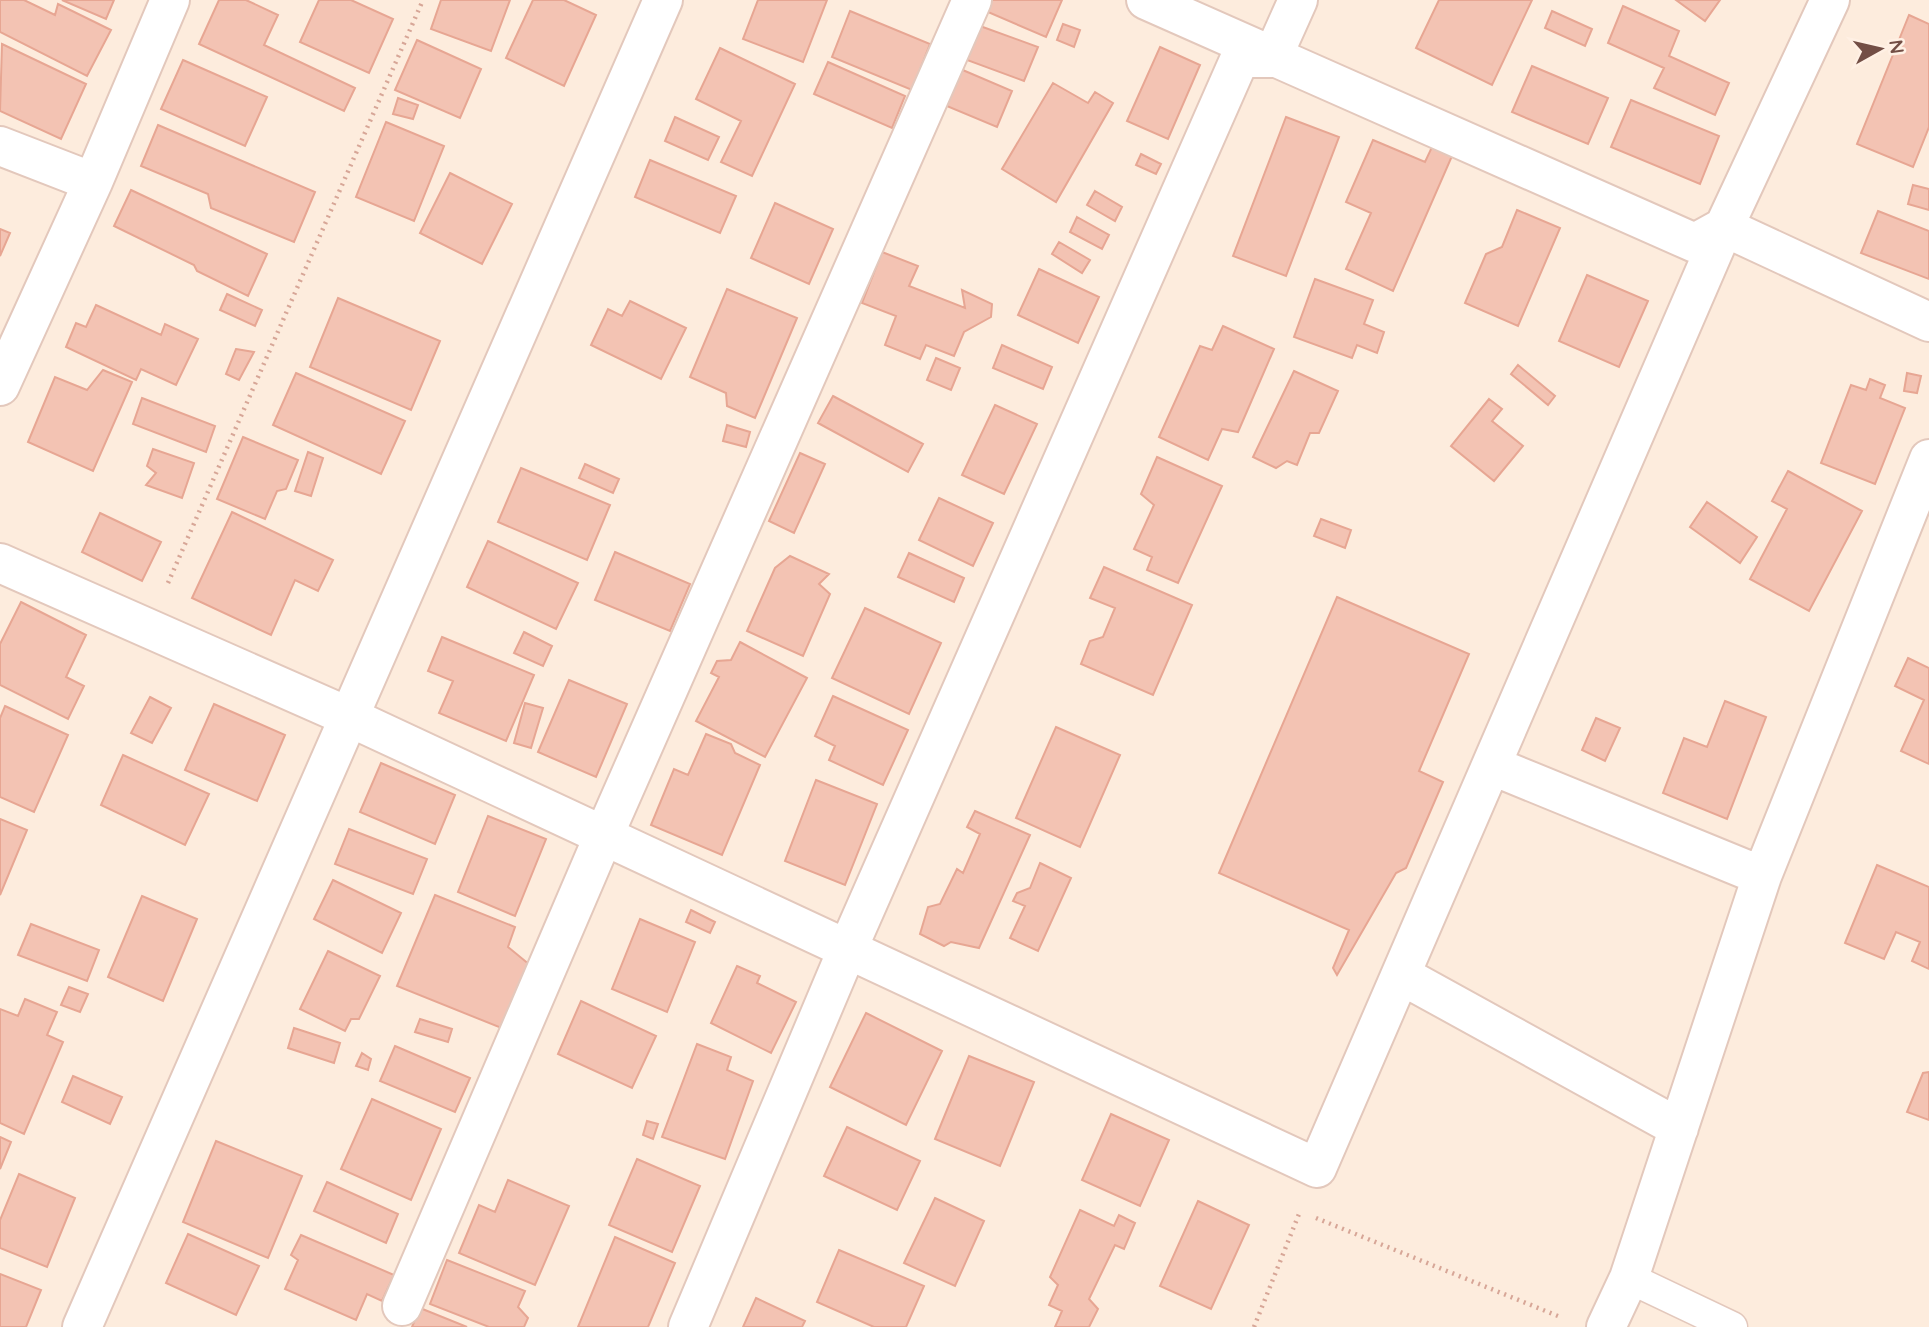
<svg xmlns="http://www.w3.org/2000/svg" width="1929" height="1327" viewBox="0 0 1929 1327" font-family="Quicksand,sans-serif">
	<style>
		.building { fill: #f3c3b3; stroke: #e7a693; stroke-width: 2 }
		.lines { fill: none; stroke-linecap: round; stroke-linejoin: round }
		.service-casing { stroke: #e3c8bc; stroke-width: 33 }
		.minor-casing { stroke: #e3c8bc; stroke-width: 42 }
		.tertiary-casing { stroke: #e3c8bc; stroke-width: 42 }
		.path { stroke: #d7a697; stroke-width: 4.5; stroke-dasharray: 2 5; stroke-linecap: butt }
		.service { stroke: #fff; stroke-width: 30 }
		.minor { stroke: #fff; stroke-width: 38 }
		.tertiary { stroke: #fff; stroke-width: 38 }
	</style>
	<rect width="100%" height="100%" fill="#fdecdd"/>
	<!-- building -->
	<path class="building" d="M0 0H24L55 15 58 4 111 30 87 76 0 32Z
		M62 0H114L106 19Z
		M219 0H246L278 15 264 45 355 88 344 111 199 44Z
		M319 0H351L393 19 369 73 300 42Z
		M441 0H510L491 51 431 29Z
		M533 0H564L596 15 564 86 506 58Z
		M758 0H827L803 62 743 39Z
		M985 0H1062L1046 37 981 9Z
		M1439 0H1532L1492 85 1416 48Z
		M1676 0H1720L1705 21Z
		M1623 6 1679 31 1669 56 1729 83 1715 115 1654 88 1664 68 1608 43Z
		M850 11 930 44 912 90 832 57Z
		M1552 11 1592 29 1585 46 1545 28Z
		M1909 15 1929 24V127L1913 167 1857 144Z
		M1063 24 1080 30 1074 47 1057 40Z
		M980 26 1038 47 1024 81 967 60Z
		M417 40 481 69 460 118 395 90Z
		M2 44 86 84 61 139 0 111Z
		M1160 47 1200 65 1168 139 1127 121Z
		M720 48 795 84 752 176 721 162 741 121 696 99Z
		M183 60 267 97 245 146 161 109Z
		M828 62 905 96 892 128 814 94Z
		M1532 66 1608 98 1588 144 1512 112Z
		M958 68 1012 91 997 127 942 104Z
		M1053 83 1088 103 1095 92 1113 103 1056 202 1002 169Z
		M398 98 418 105 413 119 393 114Z
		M1631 100 1719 136 1700 184 1611 147Z
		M675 117 719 137 708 160 665 141Z
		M1286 117 1339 137 1286 276 1233 256Z
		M386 122 444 146 414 221 356 197Z
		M158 125 315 192 294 242 211 208 208 194 141 166Z
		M1373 140 1425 162 1432 147 1452 156 1393 291 1346 269 1371 213 1346 202Z
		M1141 154 1161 164 1156 174 1136 165Z
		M650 160 736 196 720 233 635 197Z
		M450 173 512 204 482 264 420 233Z
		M1913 185 1929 189V210L1908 204Z
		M131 190 267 254 248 296 197 271 194 265 114 226Z
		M1095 191 1122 207 1115 221 1087 205Z
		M775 203 833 229 809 284 751 258Z
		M1517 210 1560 228 1518 326 1465 303 1486 254 1502 247Z
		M1878 211 1929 231V279L1861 253Z
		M1077 217 1109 235 1102 249 1070 232Z
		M0 229 10 233 0 256Z
		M1059 242 1090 260 1082 273 1052 254Z
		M882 252 918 266 909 286 965 308 962 290 992 304 991 317 964 332 954 356 926 345 920 359 885 345 896 316 862 303Z
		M1039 269 1099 297 1078 343 1018 315Z
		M1587 275 1648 301 1619 367 1559 341Z
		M1315 279 1373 300 1364 324 1384 332 1377 353 1357 345 1352 358 1294 337Z
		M727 289 797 318 755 418 727 406 726 393 690 377Z
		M227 294 262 310 255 326 220 310Z
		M338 298 440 341 411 410 310 367Z
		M630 301 686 328 661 379 591 345 608 309 622 316Z
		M96 305 161 335 165 324 198 339 176 385 141 369 136 380 66 347 76 323 86 327Z
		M1223 326 1274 349 1238 432 1222 429 1208 460 1159 437 1200 346 1212 350Z
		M1002 345 1052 367 1043 389 993 368Z
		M236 349 254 352 239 380 226 374Z
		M936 358 960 368 951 390 927 380Z
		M1518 365 1555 396 1548 405 1511 374Z
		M103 370 132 382 93 471 28 442 55 377 87 390Z
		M1294 371 1338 391 1319 433H1310L1297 465 1287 461 1276 468 1253 457Z
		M296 373 405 421 381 474 273 425Z
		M1907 373 1921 376 1917 393 1904 391Z
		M1870 379 1885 385 1880 398 1905 408 1875 484 1821 463 1851 385 1866 390Z
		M833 396 923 444 908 472 818 423Z
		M142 398 215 426 206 452 133 424Z
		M1489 399 1502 409 1492 421 1523 446 1494 481 1451 446Z
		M995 405 1037 424 1004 494 962 475Z
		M727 425 750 432 746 447 723 441Z
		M243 437 298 460 286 489 277 491 265 519 217 499Z
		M153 449 194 463 182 498 146 485 156 473 147 466Z
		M308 452 323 458 311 496 295 491Z
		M800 453 825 464 794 533 769 521Z
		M1157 457 1222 486 1178 583 1147 570 1152 557 1134 549 1154 505 1141 494Z
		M585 464 619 479 613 493 579 478Z
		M521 468 610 505 587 560 498 522Z
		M1788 471 1862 511 1809 611 1750 579 1787 509 1772 501Z
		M939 498 993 523 973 566 919 540Z
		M1707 502 1757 537 1740 563 1690 527Z
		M232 512 333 560 318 591 295 580 271 635 192 598Z
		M100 513 161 542 142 581 82 552Z
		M1321 519 1351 530 1345 548 1314 536Z
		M488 541 578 583 556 629 467 587Z
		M615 552 690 584 670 631 595 600Z
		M909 553 964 578 954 602 898 577Z
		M790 556 829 574 819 584 830 594 803 656 747 631 775 568Z
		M1104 567 1192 605 1153 695 1081 664 1090 641 1103 637 1115 608 1090 598Z
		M1337 597 1469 654 1419 771 1443 782 1406 868 1396 873 1337 975 1333 968 1349 930 1219 873Z
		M21 602 86 635 66 677 84 686 68 719 0 685V644Z
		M865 608 941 643 909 714 832 678Z
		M524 632 552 646 543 666 514 653Z
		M442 637 534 675 506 741 439 713 453 681 428 671Z
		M740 642 807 678 765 757 696 721 719 677 711 673 717 661 731 660Z
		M1908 658 1929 668V764L1901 751 1924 700 1895 686Z
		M569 680 627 704 596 777 538 752Z
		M833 696 908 730 883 785 829 760 835 746 815 736Z
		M150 697 171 708 152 743 131 733Z
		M1725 701 1766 717 1727 819 1663 793 1684 738 1707 747Z
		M525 703 543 708 531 748 514 743Z
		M214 704 285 735 257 801 185 770Z
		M5 706 68 735 34 812 0 797V718Z
		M1596 718 1620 728 1605 761 1582 750Z
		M1056 727 1120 755 1080 847 1016 818Z
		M706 734 731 744 735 753 760 765 722 855 651 825 674 769 688 775Z
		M123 755 209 794 185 845 101 805Z
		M381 763 455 795 435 844 360 812Z
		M816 780 877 804 845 885 785 861Z
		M975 811 1030 835 979 948 951 942 944 946 920 934 928 907 940 904 957 869 963 873 980 834 967 827Z
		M488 816 546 839 515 916 458 892Z
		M0 819 27 830 0 895Z
		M349 829 427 859 413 894 335 864Z
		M1040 863 1071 878 1038 951 1010 938 1025 906 1013 901 1017 893 1030 888Z
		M1877 865 1929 887V969L1912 961 1920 942 1896 932 1884 959 1845 943Z
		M333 880 401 913 382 953 314 919Z
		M435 895 515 927 508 947 530 965 504 1029 397 986Z
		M142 896 197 919 163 1001 108 977Z
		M691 910 715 922 710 933 686 922Z
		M640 919 695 942 667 1012 612 989Z
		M31 924 99 950 87 981 18 955Z
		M328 951 380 976 359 1019H351L345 1031 300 1009Z
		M737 966 760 976 757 983 796 1002 771 1053 711 1023Z
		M69 987 88 994 80 1012 61 1005Z
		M25 999 57 1012 47 1035 63 1042 24 1134 0 1123V1009L18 1016Z
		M581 1001 656 1036 632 1088 558 1054Z
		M866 1013 942 1051 906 1125 830 1087Z
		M420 1019 452 1029 448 1042 415 1032Z
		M294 1028 340 1043 334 1063 288 1048Z
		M697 1044 731 1057 727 1070 753 1081 725 1159 662 1137Z
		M395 1046 470 1078 455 1112 380 1081Z
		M362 1053 371 1059 368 1070 356 1066Z
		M969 1056 1034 1082 1000 1166 935 1139Z
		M1929 1072V1120L1907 1112 1923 1073Z
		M73 1076 122 1097 110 1124 62 1102Z
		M372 1099 441 1129 411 1200 341 1169Z
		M1111 1114 1169 1140 1140 1206 1082 1180Z
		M647 1121 658 1124 653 1139 643 1135Z
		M847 1127 920 1161 897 1210 824 1176Z
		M0 1137 11 1142 0 1169Z
		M216 1141 302 1176 268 1258 183 1222Z
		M637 1159 700 1186 672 1252 609 1225Z
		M19 1174 75 1198 47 1267 0 1248V1220Z
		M508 1180 569 1206 535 1285 459 1253 479 1205 495 1212Z
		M327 1182 398 1214 386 1243 314 1211Z
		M935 1198 984 1221 955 1286 904 1263Z
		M1198 1201 1249 1225 1211 1309 1160 1286Z
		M1080 1210 1114 1226 1119 1215 1135 1223 1124 1249 1115 1245 1089 1299 1098 1309 1089 1327H1055L1062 1311 1049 1305 1058 1285 1050 1277Z
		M188 1234 259 1266 236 1315 166 1283Z
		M301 1235 394 1275 382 1301 367 1294 356 1320 285 1289 298 1260 291 1255Z
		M615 1237 675 1263 648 1327H578Z
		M839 1250 924 1286 906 1327H874L817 1302Z
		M447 1260 525 1291 518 1307 528 1318 524 1327H489L430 1304Z
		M0 1274 41 1290 26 1327H0Z
		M756 1298 805 1321 802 1327H743Z
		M420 1308 467 1327H412Z"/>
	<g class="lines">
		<defs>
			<path id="service" d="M1629 1278 1732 1327"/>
			<path id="minor" d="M1146 0 1695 243 1724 227 1929 322
				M0 146 93 182
				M0 386 93 182 170 0
				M0 563 347 716 1317 1168 1724 227 1830 0
				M1493 766 1762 876
				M1401 975 1679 1128
				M402 1306 604 835 972 0
				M688 1327 848 948 1240 58H1272L1298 0
				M1606 1327 1629 1278 1762 876 1929 459"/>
			<path id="tertiary" d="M82 1327 663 0"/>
		</defs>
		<!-- service casing -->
		<use href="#service" class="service-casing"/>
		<!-- minor casing -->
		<use href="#minor" class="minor-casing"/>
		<!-- tertiary casing -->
		<use href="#tertiary" class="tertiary-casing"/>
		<!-- path -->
		<path class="path" d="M168 583 423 0
			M1316 1218 1558 1316
			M1254 1327 1299 1214"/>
		<!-- service -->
		<use href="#service" class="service"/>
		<!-- minor -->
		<use href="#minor" class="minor"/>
		<!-- tertiary -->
		<use href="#tertiary" class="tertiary"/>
	</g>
	<!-- north arrow -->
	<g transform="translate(1880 49) rotate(82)" stroke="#fff0e4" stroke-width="5" paint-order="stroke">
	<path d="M0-5L12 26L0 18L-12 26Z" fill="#734e45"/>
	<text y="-10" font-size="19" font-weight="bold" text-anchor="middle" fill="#734e45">N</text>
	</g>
</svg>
